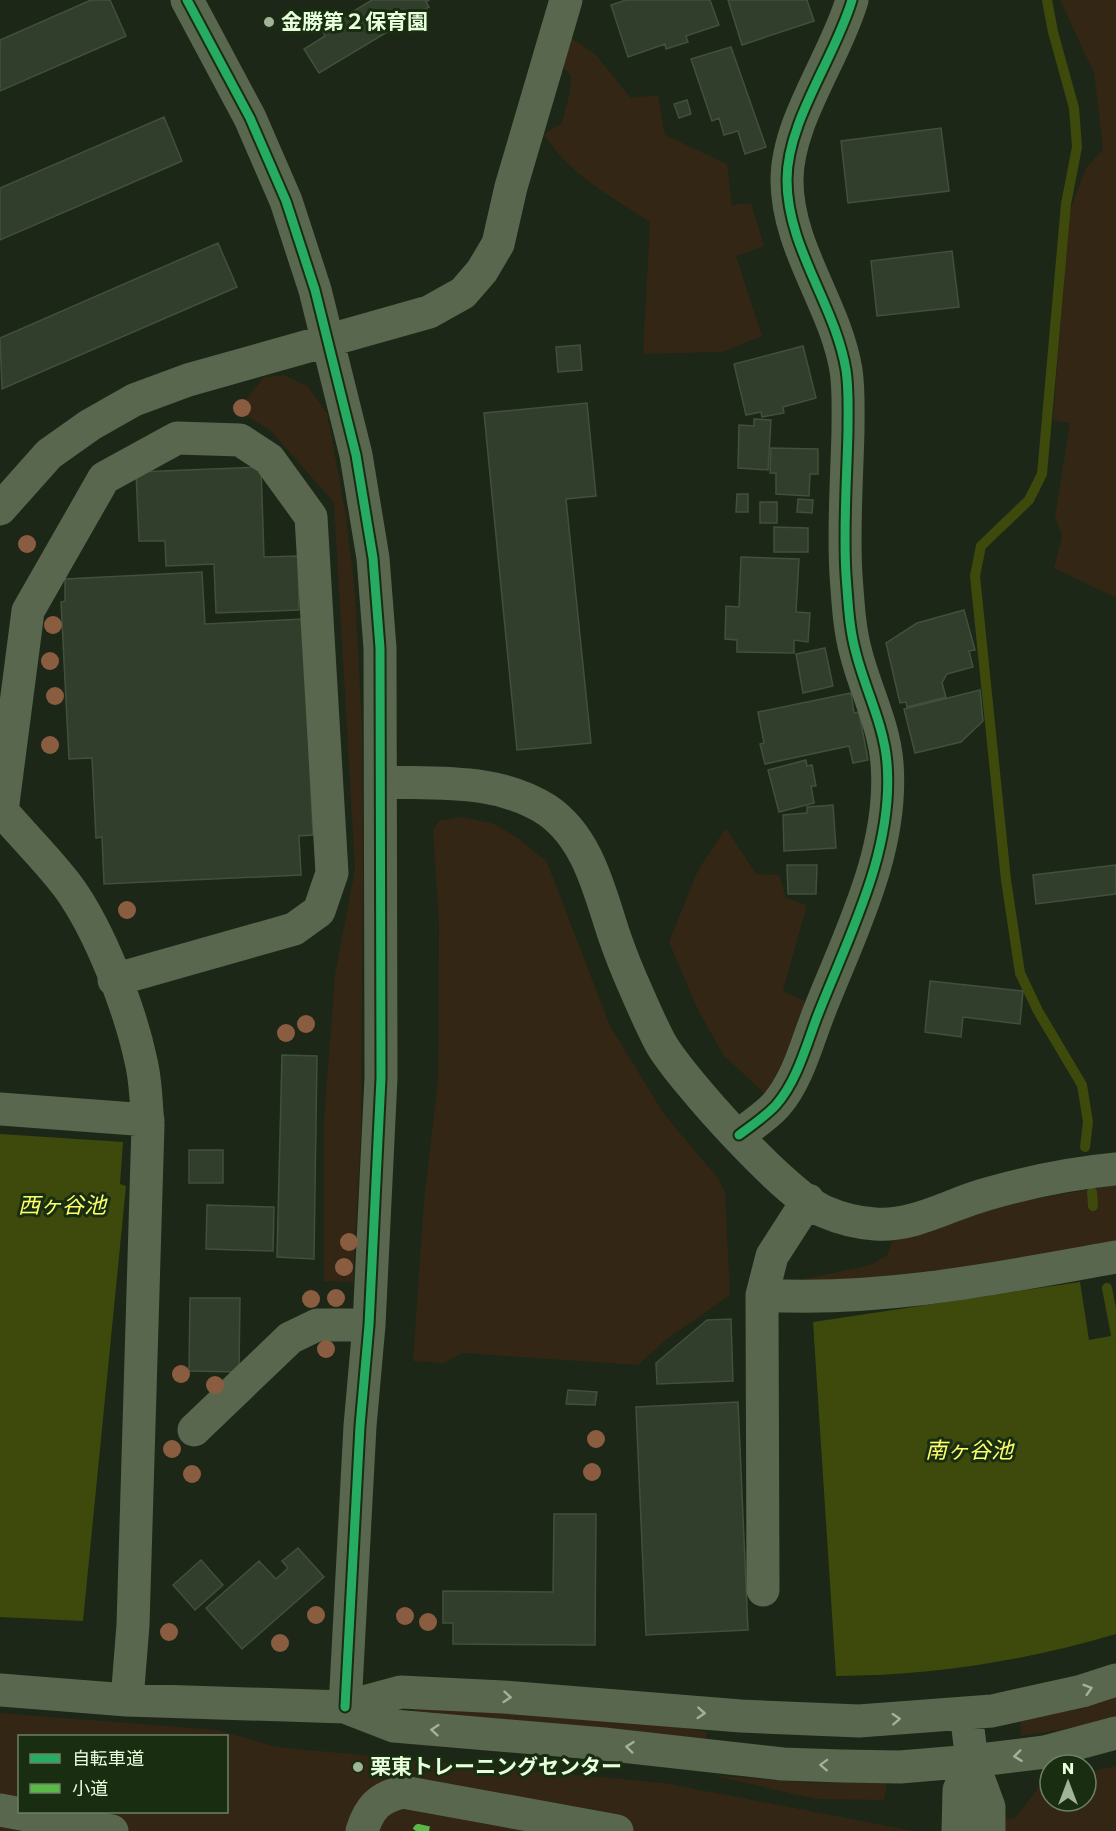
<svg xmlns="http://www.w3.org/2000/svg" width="1116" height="1831" viewBox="0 0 1116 1831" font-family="Poppins,'Noto Sans JP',sans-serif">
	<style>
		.green { fill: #332614; fill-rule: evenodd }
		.water { fill: #3e4a0b }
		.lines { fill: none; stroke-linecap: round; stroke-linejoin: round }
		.stream { stroke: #3e4a0b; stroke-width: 10 }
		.building { fill: #323e2c; stroke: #41503a; stroke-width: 1.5 }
		.minor { stroke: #58674d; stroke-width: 33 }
		.quiet { stroke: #58b947; stroke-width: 8; stroke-dasharray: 15 8; stroke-linecap: butt }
		.cycleway-casing { stroke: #192d11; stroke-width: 13 }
		.cycleway { stroke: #26ab63; stroke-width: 9 }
		.tree { fill: #8a5d41 }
		.oneway { stroke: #a0b395 }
		.poi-dot { fill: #a1b398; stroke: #192d11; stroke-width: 2 }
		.labels { text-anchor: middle; stroke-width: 6; stroke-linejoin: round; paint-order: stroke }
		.poi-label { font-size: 21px; font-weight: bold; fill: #e8ffdd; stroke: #192d11; text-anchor: start }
		.water-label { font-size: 22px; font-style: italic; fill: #fdff6b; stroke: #192d11 }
	</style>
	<rect width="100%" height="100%" fill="#1c2717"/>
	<!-- green -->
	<path class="green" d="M1060 0H1116V598L1054 568 1062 536 1055 517 1070 423 1053 420 1069 213 1086 168 1103 149 1094 73Z
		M567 35 595 54 631 98 658 95 665 135 727 164 732 205 751 203 764 246 736 256 762 336 722 352 643 354 650 222C611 196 569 175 544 134L562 123 570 91 571 75 559 63Z
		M284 375 308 387 327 413 346 516 355 593 362 725 363 868 361 1132 353 1282 324 1281V1121L335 975 355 869 334 503 271 431 237 410 264 377Z
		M461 817 495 824 519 839 547 862 610 1026 664 1114 717 1177 725 1192 730 1295 667 1339 638 1365 462 1353 444 1363 413 1361 424 1200 438 1081 439 923 433 830 439 821Z
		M726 828 756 874 779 875 786 898 807 905 783 991 807 1002 774 1082 765 1094 724 1056 698 1010 669 942 698 870Z
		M1116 1185V1244L943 1276 800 1286V1280L871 1265 887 1255 893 1240 1010 1203Z
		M1116 1696V1717L1078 1727 1021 1736 1020 1721Z
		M414 1706 665 1725 707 1732 706 1740 414 1711Z
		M0 1713 218 1730 276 1747 664 1783 914 1831H0ZM20 1736H226V1812H20Z
		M1116 1766V1831H939L1015 1818 1042 1783 1050 1782V1801H1086V1773Z
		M711 1775 810 1783H887L884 1800 816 1799Z"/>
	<!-- water -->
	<path class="water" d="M0 1134 123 1142 120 1184 126 1186 83 1621 0 1617Z
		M1080 1282 1089 1340 1116 1335V1634C1025 1661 931 1676 836 1676L813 1322Z"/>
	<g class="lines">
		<!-- stream -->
		<path class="stream" d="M1047 0 1053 32 1074 108 1077 147 1066 204 1042 474 1029 500 981 546 975 576 1006 880 1020 973 1038 1011 1082 1085 1088 1122 1085 1147
			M1092 1192 1093 1206
			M1107 1288 1116 1335"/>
	</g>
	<!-- building -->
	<path class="building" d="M91 0H110L126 36 0 91V40Z
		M372 0H429L426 2 429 7 319 73 304 49 325 36 322 30Z
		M626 0H710L719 25 686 36 688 42 666 49 665 44 628 57 611 5Z
		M728 0H807L814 21 742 45Z
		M731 47 766 147 745 154 738 131 724 135 719 118 712 121 691 59Z
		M687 100 691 114 679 118 674 104Z
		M164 117 182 161 0 240V188Z
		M941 128 949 191 848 203 841 141Z
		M218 243 237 287 2 389 0 338Z
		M952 251 959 307 877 316 871 261Z
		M580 345 582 370 558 372 556 347Z
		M803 346 816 398 783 407 784 413 762 417 761 412 746 415 734 364Z
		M587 403 596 496 566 499 591 743 517 750 484 413Z
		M754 419 771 420 768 470 738 468 739 425 754 426Z
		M771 448 818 449V474H810L809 496 776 494V473H770Z
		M261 467 264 557 298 556 299 610 216 613 214 564 166 566 165 541H139L136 472Z
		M737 494H748V512H736Z
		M798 499 813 500 812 513 797 512Z
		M760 502H777V523H760Z
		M774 527 808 528V552H774Z
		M741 557 799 559 796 612 810 613 808 642 794 640V653L737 652V640L725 639 726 606 739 607Z
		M202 572 205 624 303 619 313 835 299 836 301 875 104 884 102 837 96 838 92 758 69 759 61 602 65 601V579Z
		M964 610 975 650 969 651 973 667 947 674 942 683 946 697 907 707 906 702 900 703 886 643 917 623Z
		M825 648 833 686 803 693 796 654Z
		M980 690 983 721 961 742 915 753 904 709Z
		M851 693 854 713 859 712 868 760 853 763 849 746 765 764 760 744 764 743 758 712Z
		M806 760 807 766 812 765 816 786H811L814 803 779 812 768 770Z
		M833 805 836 848 784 851 783 815 807 813V807Z
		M787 865H817L816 894H788Z
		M1116 865V894L1036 904 1033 875Z
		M930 981 1023 991 1020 1024 963 1017 961 1037 925 1032Z
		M282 1055 317 1056 314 1259 277 1257Z
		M189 1150H223V1183H189Z
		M207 1205 274 1207 273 1251 206 1249Z
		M190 1298H240L239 1372 189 1371Z
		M731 1319 733 1381 657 1384 656 1363 707 1320Z
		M568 1390 597 1392 595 1405 566 1404Z
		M738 1402 748 1630 646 1635 636 1407Z
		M554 1514H596L595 1645 453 1644V1623H443V1591L553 1592Z
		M298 1548 324 1577 242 1649 206 1608 259 1561 276 1579 288 1568 282 1561Z
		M201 1560 223 1585 195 1610 173 1585Z"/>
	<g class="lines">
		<!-- minor -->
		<path class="minor" d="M187 0 250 118 286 201 315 290 356 455 373 558 380 648 381 1078 369 1325 360 1426 345 1707
			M0 509 49 454 90 425 134 400 188 380 429 312 463 293 482 271 498 244 511 187 566 0
			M382 782C438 784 497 778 547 810 587 837 599 889 613 932 620 953 629 975 638 995 645 1011 653 1029 661 1044 683 1081 785 1194 823 1211 839 1218 858 1223 875 1224 914 1227 950 1204 987 1194 1029 1182 1073 1173 1116 1169
			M114 980 294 929 319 911 332 873 311 517 269 459 240 440 177 438 104 478 28 611 2 811C24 837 49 861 69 888 100 931 130 1009 141 1061 146 1081 146 1104 148 1125L133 1625 127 1700
			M0 1109 148 1120
			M739 1135C751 1126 766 1116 776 1105 798 1080 807 1042 819 1012 850 933 894 850 887 763 884 725 865 689 856 653 849 628 848 601 846 575 843 527 847 478 848 430 848 410 849 389 846 370 835 304 787 248 787 180 787 121 835 58 852 0
			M762 1295C881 1302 999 1278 1116 1257
			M194 1430 290 1338 317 1325H369
			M763 1590 762 1295 772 1256 808 1200
			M0 1690 127 1700 345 1707 401 1692 503 1697 741 1716 859 1721 992 1711 1082 1691 1116 1680
			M345 1707 394 1726 604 1744 783 1764 841 1766 900 1767 972 1761 1045 1752 1116 1733
			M966 1713 972 1761 989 1807V1831
			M0 1810 112 1831
			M362 1831C369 1808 379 1797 403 1792L617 1831
			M958 1831 959 1790 972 1761"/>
		<!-- quiet -->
		<path class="quiet" d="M416 1831 418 1828 432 1831"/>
		<defs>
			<path id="cycleway" d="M187 0 250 118 286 201 315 290 356 455 373 558 380 648 381 1078 369 1325 360 1426 345 1707
				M739 1135C751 1126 766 1116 776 1105 798 1080 807 1042 819 1012 850 933 894 850 887 763 884 725 865 689 856 653 849 628 848 601 846 575 843 527 847 478 848 430 848 410 849 389 846 370 835 304 787 248 787 180 787 121 835 58 852 0"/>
		</defs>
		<!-- cycleway casing -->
		<use href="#cycleway" class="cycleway-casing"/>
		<!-- cycleway -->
		<use href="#cycleway" class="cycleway"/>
	</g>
	<!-- trees -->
	<g class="tree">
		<circle cx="242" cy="408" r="9"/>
		<circle cx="27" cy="544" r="9"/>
		<circle cx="53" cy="625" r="9"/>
		<circle cx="50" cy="661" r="9"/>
		<circle cx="55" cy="696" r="9"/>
		<circle cx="50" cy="745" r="9"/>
		<circle cx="127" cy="910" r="9"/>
		<circle cx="306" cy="1024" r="9"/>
		<circle cx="286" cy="1033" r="9"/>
		<circle cx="349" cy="1242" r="9"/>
		<circle cx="344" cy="1267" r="9"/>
		<circle cx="336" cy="1298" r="9"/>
		<circle cx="311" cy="1299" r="9"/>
		<circle cx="326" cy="1349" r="9"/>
		<circle cx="181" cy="1374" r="9"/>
		<circle cx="215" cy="1385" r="9"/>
		<circle cx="596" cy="1439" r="9"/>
		<circle cx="172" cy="1449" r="9"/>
		<circle cx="592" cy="1472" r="9"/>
		<circle cx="192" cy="1474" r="9"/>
		<circle cx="316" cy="1615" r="9"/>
		<circle cx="405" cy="1616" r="9"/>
		<circle cx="428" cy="1622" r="9"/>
		<circle cx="169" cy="1632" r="9"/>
		<circle cx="280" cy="1643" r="9"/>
	</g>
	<!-- one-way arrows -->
	<defs><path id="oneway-chevron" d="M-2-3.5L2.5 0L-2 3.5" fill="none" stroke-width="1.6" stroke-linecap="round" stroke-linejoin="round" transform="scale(1.5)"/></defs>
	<g class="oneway">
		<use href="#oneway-chevron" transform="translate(1088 1689) rotate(-17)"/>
		<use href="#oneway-chevron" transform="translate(507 1697) rotate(5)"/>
		<use href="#oneway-chevron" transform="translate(701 1713) rotate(4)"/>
		<use href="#oneway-chevron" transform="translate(896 1719) rotate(-3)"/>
		<use href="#oneway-chevron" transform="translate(435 1730) rotate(-175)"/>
		<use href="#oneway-chevron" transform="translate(630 1747) rotate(-174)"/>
		<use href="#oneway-chevron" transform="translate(1018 1756) rotate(173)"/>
		<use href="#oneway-chevron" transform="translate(824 1765) rotate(-178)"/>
	</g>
	<!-- markers -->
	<g class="poi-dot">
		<circle cx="269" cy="22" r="6"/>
		<circle cx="358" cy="1767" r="6"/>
	</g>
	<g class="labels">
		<!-- poi labels -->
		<g class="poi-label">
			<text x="281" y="29">金勝第２保育園</text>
			<text x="370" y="1774">栗東トレーニングセンター</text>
		</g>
		<!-- water labels -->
		<g class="water-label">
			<text x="62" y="1213">西ヶ谷池</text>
			<text x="969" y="1458">南ヶ谷池</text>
		</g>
	</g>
	<!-- legend -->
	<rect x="18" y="1735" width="210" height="78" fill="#192d11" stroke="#6c8163" stroke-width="1.5"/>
	<rect x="30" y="1754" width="30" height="9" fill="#26ab63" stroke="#6c8163" stroke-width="1.5"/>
	<text x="72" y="1765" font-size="18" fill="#e8ffdd">自転車道</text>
	<rect x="30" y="1784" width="30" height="9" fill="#58b947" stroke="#6c8163" stroke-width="1.5"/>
	<text x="72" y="1795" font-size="18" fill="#e8ffdd">小道</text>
	<!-- north arrow -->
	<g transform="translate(1068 1783)"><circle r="28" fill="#192d11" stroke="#6c8163" stroke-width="1.5"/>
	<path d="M0-4.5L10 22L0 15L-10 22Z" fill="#a1b398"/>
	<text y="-9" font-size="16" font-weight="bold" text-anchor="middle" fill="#e8ffdd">N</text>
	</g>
</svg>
